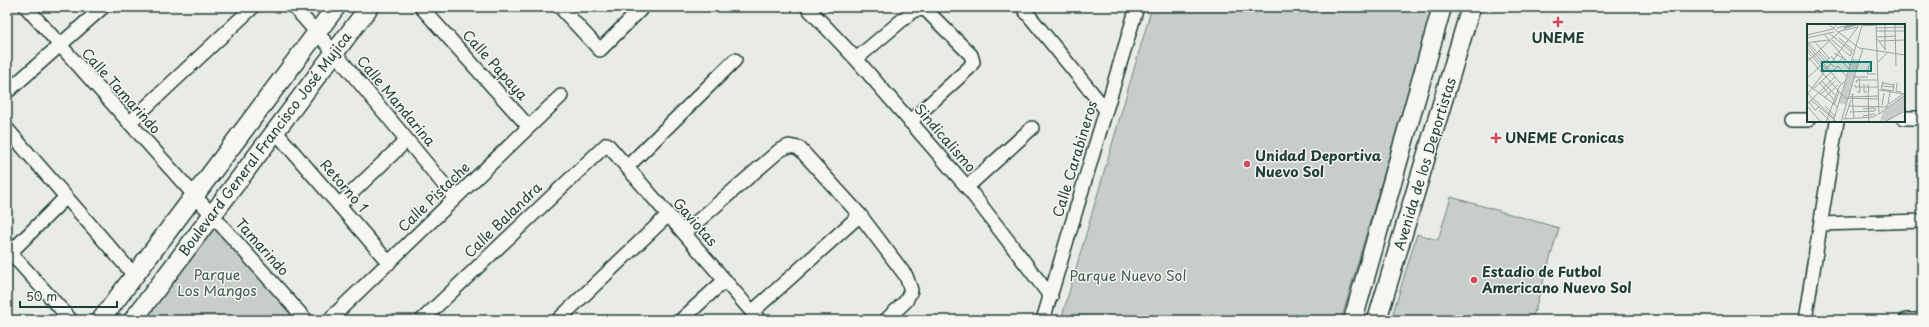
<svg xmlns="http://www.w3.org/2000/svg" width="1929" height="327" viewBox="0 0 1929 327" font-family="'Playpen Sans',sans-serif">
	<style>
		.green { fill: #c7cec9; stroke: #73867e }
		.lines { fill: none; stroke-linecap: round; stroke-linejoin: round }
		.street-casing { stroke: #1f3d34; stroke-width: 16 }
		.secondary-casing { stroke: #1f3d34; stroke-width: 21 }
		.street { stroke: #f6f6f2; stroke-width: 13 }
		.secondary { stroke: #f6f6f2; stroke-width: 18 }
		.poi-dot { fill: #d1495b; stroke: #f6f6f2; stroke-width: 1.5 }
		.labels { text-anchor: middle; stroke-width: 3; stroke-linejoin: round; paint-order: stroke }
		.poi-label { font-size: 14px; font-weight: bold; fill: #1f3d34; stroke: #f6f6f2; text-anchor: start }
		.street-label { font-size: 14px; fill: #1f3d34; stroke: #f6f6f2 }
		.park-label { font-size: 14px; fill: #415a52; stroke: #f6f6f2 }
		.inset-river { fill: none; stroke: #99a6a0; stroke-width: 2 }
		.inset-road { fill: none; stroke: #98a59f; stroke-width: 1 }
		.view { fill: #0f766e; fill-opacity: 0.15; stroke: #0f766e; stroke-width: 2 }
		.inset-edge { fill: none; stroke: #1f3d34; stroke-width: 2 }
	</style>
	<rect width="100%" height="100%" fill="#e9ebe7"/>
	<filter id="ink" filterUnits="userSpaceOnUse"><feTurbulence type="fractalNoise" baseFrequency=".025" numOctaves="2"/><feDisplacementMap in="SourceGraphic" scale="8" xChannelSelector="R" yChannelSelector="G"/><feConvolveMatrix kernelMatrix="1 2 1 2 8 2 1 2 1" color-interpolation-filters="sRGB"/></filter>
	<g filter="url(#ink)">
		<!-- green -->
		<path class="green" d="M1152 7H1433L1341 320H1061Z
			M1451 197 1559 228 1532 320H1391L1417 234 1438 240Z
			M214 224 298 320H144Z"/>
		<g class="lines">
			<defs>
				<path id="street" d="M26 7 306 320
					M294 7 335 53 455 198
					M421 7 529 127
					M560 7 600 50 643 7
					M807 7 856 59 967 187 1051 297
					M1022 7 1106 110
					M856 59 914 10 925 9 971 55 973 62 969 68 910 122
					M7 92 103 7
					M1904 118H1922
					M1791 120H1808
					M129 123 253 7
					M7 129 134 275
					M275 131 389 263
					M627 167 735 60
					M967 187 1032 128
					M339 205 407 140
					M1821 224 1922 221
					M684 233 780 150 789 146 799 148 860 215 906 276 911 290 906 301 886 320
					M7 249 71 320
					M10 253 66 197
					M752 312 860 215
					M329 320 561 96
					M422 320 607 144 759 320
					M558 320 668 215
					M681 320 725 280
					M1043 320 1137 7
					M1805 320 1837 121
					M1906 320H1922"/>
				<path id="secondary" d="M101 320 336 7
					M133 320 369 7
					M1353 320 1442 7
					M1377 320 1471 7"/>
			</defs>
			<!-- street casing -->
			<use href="#street" class="street-casing"/>
			<!-- secondary casing -->
			<use href="#secondary" class="secondary-casing"/>
			<!-- street -->
			<use href="#street" class="street"/>
			<!-- secondary -->
			<use href="#secondary" class="secondary"/>
		</g>
	</g>
	<!-- markers -->
	<g class="poi-dot">
		<path d="M1556 16h4v4h4v4h-4v4h-4v-4h-4v-4h4z"/>
		<path d="M1494 132h4v4h4v4h-4v4h-4v-4h-4v-4h4z"/>
		<circle cx="1247" cy="164" r="4"/>
		<circle cx="1474" cy="280" r="4"/>
	</g>
	<g class="labels">
		<!-- poi labels -->
		<g class="poi-label">
			<text x="1558" y="43" text-anchor="middle">UNEME</text>
			<text x="1505" y="143">UNEME Cronicas</text>
			<text x="1255" y="161">Unidad Deportiva<tspan x="1255" dy="16">Nuevo Sol</tspan></text>
			<text x="1482" y="277">Estadio de Futbol<tspan x="1482" dy="16">Americano Nuevo Sol</tspan></text>
		</g>
		<!-- street labels -->
		<g class="street-label">
			<text transform="translate(495 65) rotate(48)" y="5">Calle Papaya</text>
			<text transform="translate(121 91) rotate(48)" y="5">Calle Tamarindo</text>
			<text transform="translate(396 101) rotate(50)" y="5">Calle Mandarina</text>
			<text transform="translate(945 138) rotate(49)" y="5">Sindicalismo</text>
			<text transform="translate(265 144) rotate(-53)" y="5">Boulevard General Francisco José Mujica</text>
			<text transform="translate(1075 159) rotate(-73)" y="5">Calle Carabineros</text>
			<text transform="translate(1425 164) rotate(-73)" y="5">Avenida de los Deportistas</text>
			<text transform="translate(344 186) rotate(49)" y="5">Retorno 1</text>
			<text transform="translate(434 197) rotate(-44)" y="5">Calle Pistache</text>
			<text transform="translate(503 220) rotate(-44)" y="5">Calle Balandra</text>
			<text transform="translate(695 222) rotate(49)" y="5">Gaviotas</text>
			<text transform="translate(262 247) rotate(48)" y="5">Tamarindo</text>
		</g>
		<!-- park labels -->
		<g class="park-label">
			<text x="217" y="280">Parque<tspan x="217" dy="16">Los Mangos</tspan></text>
			<text x="1128" y="281">Parque Nuevo Sol</text>
		</g>
	</g>
	<!-- overview -->
	<g transform="translate(1807 24)">
		<rect width="98" height="98" fill="#e9ebe7"/>
		<path d="M46 34 52 36 39 81 32 79ZM98 71V86L83 96 73 97 76 88Z" fill="#c7cec9"/>
		<path class="inset-river" d="M37 4 51 0"/>
		<path class="inset-road" d="M21 0 52 24 98 31M69 0 72 90M88 0 89 42M69 1 86 0M78 1V26M54 2 69 1M30 4 47 0M69 4 98 3M69 7H98M22 9 45 28 43 32M17 10 43 41M0 11 26 5 30 0M70 13 89 12M0 14 27 8M32 14 47 27M70 15 79 26M25 16 43 32M0 17 9 27M7 17 23 35M72 17 98 16M0 20 23 47M0 21 4 18 22 16M0 24 19 45M0 27 18 47M12 27 27 43M10 28 19 38M0 32 38 74 71 75M24 32 30 39 36 34 27 29M38 35 35 38 42 45M0 38 33 7 51 3M71 38 81 28M62 41 60 50H69M24 48 34 60M48 53H61M0 54 22 34M15 57 28 71M76 57 74 65 86 67 87 59M12 58 27 76M49 59 50 56H71M75 59 87 61M90 59 89 67 94 68M0 60 31 83M57 60V68H62L61 60M48 61V63H71M75 62 87 63M6 65 31 42 39 52M72 66 98 70M50 68H53L52 54M0 69 27 94M61 70 62 98M0 71 53 0M13 71 28 57M47 71 45 70 47 94M42 73 71 72M17 74 31 61M4 76 30 98M2 78 8 86 12 83M1 79 28 53M81 80 83 68M27 81 32 68M75 81 77 69M0 82 14 98M18 82 28 92M42 82 81 83M79 82 96 70M56 85 68 84V87M12 86 24 98M43 88 68 87M72 90 98 71M56 92 68 90M38 94 44 76M36 95 66 93 71 90M19 98 32 63 39 56M26 98 55 2M34 98 56 24M77 98 98 87"/>
		<path class="view" d="M15 38H64V47H15Z"/>
		<rect width="98" height="98" class="inset-edge"/>
	</g>
	<!-- margin -->
	<rect width="1929" height="327" fill="none" stroke="#f6f6f2" stroke-width="24"/>
	<rect x="12" y="12" width="1905" height="303" fill="none" stroke="#1f3d34" stroke-width="1.5" filter="url(#ink)"/>
	<!-- scale -->
	<path d="M20 301v6h97v-6" fill="none" stroke="#1f3d34" stroke-width="2"/>
	<text x="26" y="301" font-size="12" fill="#1f3d34" stroke="#f6f6f2" stroke-width="3" paint-order="stroke">50 m</text>
</svg>
